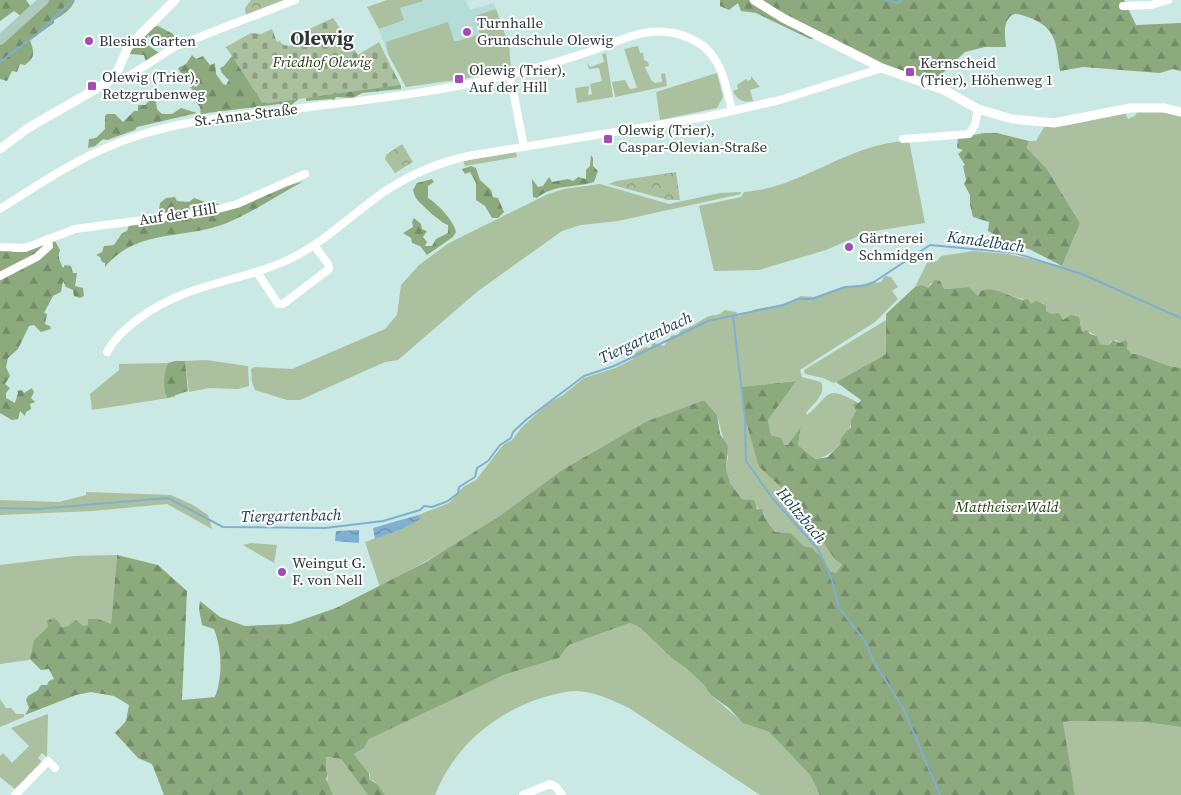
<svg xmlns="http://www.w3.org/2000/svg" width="1181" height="795" viewBox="0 0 1181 795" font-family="'Source Serif 4',serif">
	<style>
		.built { fill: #b5dcd7 }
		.green { fill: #aac09e }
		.forest { fill: url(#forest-firs) }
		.cemetery { fill: url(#cemetery-stones) }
		.park { fill: url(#park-crowns) }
		.water { fill: url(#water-waves) }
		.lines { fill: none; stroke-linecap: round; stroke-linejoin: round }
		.stream { stroke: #7fafd1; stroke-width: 2 }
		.minor { stroke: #fff; stroke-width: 8 }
		.tertiary { stroke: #fff; stroke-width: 9 }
		.secondary { stroke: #aecbbf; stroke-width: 10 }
		.poi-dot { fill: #a24cb9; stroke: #fff; stroke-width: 2 }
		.labels { text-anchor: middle; stroke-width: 4; stroke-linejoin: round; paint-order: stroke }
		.poi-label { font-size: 15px; fill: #2c3837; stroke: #fff; text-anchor: start }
		.park-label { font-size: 15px; font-style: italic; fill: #1f3c0b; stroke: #fff }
		.street-label { font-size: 15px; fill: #2c3837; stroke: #fff }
		.water-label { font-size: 16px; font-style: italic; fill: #143b53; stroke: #fff }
		.district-label { font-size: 20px; font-weight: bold; fill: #2c3837; stroke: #fff }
	</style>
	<defs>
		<pattern id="forest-firs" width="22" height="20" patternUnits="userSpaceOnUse" patternTransform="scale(1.25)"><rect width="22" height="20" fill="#8daa7e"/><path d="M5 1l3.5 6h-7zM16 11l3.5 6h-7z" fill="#738b68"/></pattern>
		<pattern id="cemetery-stones" width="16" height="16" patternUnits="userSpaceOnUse" patternTransform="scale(1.25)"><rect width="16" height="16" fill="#aac09e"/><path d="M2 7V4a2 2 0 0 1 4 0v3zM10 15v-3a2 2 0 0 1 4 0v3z" fill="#8b9d82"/></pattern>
		<pattern id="park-crowns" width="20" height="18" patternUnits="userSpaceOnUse" patternTransform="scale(1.25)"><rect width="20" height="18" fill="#aac09e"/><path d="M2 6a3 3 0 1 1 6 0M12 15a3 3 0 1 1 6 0" fill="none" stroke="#8b9d82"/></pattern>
		<pattern id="water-waves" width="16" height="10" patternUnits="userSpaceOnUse" patternTransform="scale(1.25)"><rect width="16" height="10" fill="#7fafd1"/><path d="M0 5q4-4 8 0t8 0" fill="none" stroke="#688faa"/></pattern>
	</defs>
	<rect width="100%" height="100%" fill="#cae9e5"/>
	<!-- built -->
	<path class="built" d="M424 0H465L470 10 494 3 509 46 511 68 462 79 406 87 388 54 374 16Z"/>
	<!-- green -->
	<path class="green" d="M387 0H422L423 1 400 8 404 20 379 29 367 7Z
		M496 9 509 46 511 68 462 79 406 87 388 54 386 42 448 22 454 41H458L480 34 475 16Z
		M638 46 640 53H643L644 60 648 62 649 66 645 67 651 80 655 83 662 82 661 74 665 73 667 86 615 97 612 82 625 80 630 89 637 88 624 49Z
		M606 53 613 97 577 103 575 88 589 86 588 95 592 94 590 84 602 81 599 68 589 69 587 62 590 67 604 62 602 54Z
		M717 73 723 97 717 108 660 120 656 92Z
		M751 76 760 87 750 90 753 101C743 103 737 100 733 91L738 89 737 85 746 79 748 81 751 79Z
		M1137 112H1166L1181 115V368L1169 366 1137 354H1132L1127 349 1128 343H1120L1116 340 1111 341 1109 345 1100 344 1097 336 1085 330 1082 331 1080 320 1066 318 1064 320 1046 311 1043 303 1031 305 1029 301 988 289 978 296 969 287 943 289 942 285 931 283 927 289 921 285 915 287 927 263 937 261 941 256 973 251 1008 254 1062 266 1080 223 1047 169 1027 148 1029 141H1036L1044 127 1070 125 1125 113 1128 119 1135 116Z
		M909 141 925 223 868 232 826 250 759 270 714 271 699 206 741 197 744 192C803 188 849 142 909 141Z
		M516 152 517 157 465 166 463 161Z
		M600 184 669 204 720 193 741 192V194L618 221 581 225 562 231 478 291 398 360 385 362 300 400H287L255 390 252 382 251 369 255 367 292 369 385 329 397 315 401 285 419 265 449 243 548 194 564 189Z
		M885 276 891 277 898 287 892 291 898 299 875 322 800 370 802 377 821 382C827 394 813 404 806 413L807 415C832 394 824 384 859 403 852 424 841 456 815 459L798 445 801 426 788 445H784L778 437 771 435 768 420 795 381 741 387 759 467 798 503 803 514 814 525 829 550 842 566 836 573 830 571 815 551 804 546 791 533 775 532 765 518 764 513 747 499H742L730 483 726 468 728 457 717 415 704 400 645 422 562 470 498 517 453 546 380 587 365 542 402 529 419 519 418 515 449 503 463 487 476 480 503 445 512 440 522 427 546 405 563 395 584 378 615 368 633 359 635 353 645 347 651 348 652 344 655 343 664 346 671 336 674 335 677 337 681 330C691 328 698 322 707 317 716 313 716 318 725 310L736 312 739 316 756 309 782 305 801 296 814 297 843 287 881 282Z
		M886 320V354L834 383 823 378 805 374 804 370Z
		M206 360 248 366 249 386 238 389 209 388 189 392 185 361Z
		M168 363C164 373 163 387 166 397L175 395V397L92 410 90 394 119 370V364Z
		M86 492 171 495 193 505 208 515 212 529 167 504 93 511 0 515V500L59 502 86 495Z
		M251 543 277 545 274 563 243 545Z
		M117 555 111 625 50 627 29 660 0 664V565L74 556Z
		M630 623 639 627 673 659 687 669 704 685 712 696 738 718 750 725 769 732 810 775 820 795H760L629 708C612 700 593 691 575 691 564 691 552 695 541 698 493 714 454 747 435 795H385L374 781 369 779 370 774 354 754 364 748 369 739 389 727 504 675 559 658 569 645Z
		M0 699 6 708H11L16 714H24V717L0 727Z
		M48 714 47 757 42 753 38 758 42 762 15 789 0 777V756L3 753 12 763 29 746 11 728Z
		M1070 721 1143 722 1181 727V795H1075L1062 724Z
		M325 757 341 759 368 795H333L327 783 328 774 326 771Z"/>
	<!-- forest -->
	<path class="forest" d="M0 0H26L31 7 21 16 14 11 0 21Z
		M47 0H75C71 10 63 15 54 20V23L30 40C34 52 36 57 25 65L20 64 17 72 12 71 7 81 0 79V45Z
		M720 0H1124L1136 25 1181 23V71L1173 69 1160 73 1083 67 1060 71C1056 47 1058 30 1033 19 1027 17 1021 14 1014 14 1002 20 1005 35 1006 47H985L965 52 933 82 890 68 833 41 832 37 810 39 756 13 741 11 738 3 729 10 720 6Z
		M158 26 173 34 177 43 168 50 163 40 155 42 148 35 145 43 159 53 146 63 144 55 129 54 128 46 153 27Z
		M192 55 196 59 203 56 210 65 215 63 216 74 223 84 226 85 229 80 222 73 220 68 224 66 232 56 299 99 290 106 279 104 207 113 201 116 200 107 196 102V94L184 80 178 68 186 64Z
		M393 70 401 86V89L362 93 353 98 336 97 334 100 331 99 306 101V98Z
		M151 99 156 102 157 109 162 114H172L181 108 197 113 137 127 135 130 107 140 103 139 95 146 88 148 89 139 96 138 105 129V116L107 114H115L123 122 134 111H138V105H145Z
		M984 133H997L1029 141 1027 148 1047 169 1080 223 1062 266 1029 249 1006 245 1002 241H997L995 235 988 231 989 222 973 217 970 205V195L964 184 966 180 963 166 965 165 958 154 963 150 957 148 958 138Z
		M591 155 593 158V166L598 171 594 182C576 188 554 184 537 198L533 197 532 179 538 187 543 186 549 177 552 182 568 179 573 181 578 177 586 179V170L590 166Z
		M471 166 476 168 480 180 491 190 493 197 498 198 504 212 498 218H492L485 206 476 200V183L470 172 465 174 462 169Z
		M432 179 434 182 428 186V198C437 203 454 221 456 232L453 237 427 255 420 246 412 243 411 238 403 233 413 227 412 222 414 218 421 224 422 229 427 231 423 237 427 242 425 246H432L436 239 448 233V225C442 224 418 202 416 198 414 195 414 193 413 190L417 183Z
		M304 181C279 194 252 213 227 223 184 240 137 228 105 267V263L102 262 100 257 96 255 102 252 104 246 114 245 122 233 127 231 129 225 158 216 160 203 166 198 175 197 177 201 189 202 194 198 211 204 215 202 221 206Z
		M55 241 60 250C57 256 60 262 63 268L65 265 71 266 73 273H77L75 286 83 288 84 296 80 298 74 296 73 290 66 287 63 281 61 292 53 296 44 313 47 314 45 324 50 326 51 329 41 332 34 325 29 326 18 349 8 358 6 367 10 376 5 384 10 388 6 393V398L15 403 18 393 17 391 22 390 24 393 32 388 34 392 31 398 35 402 30 404 31 409 26 412 25 416 20 411 18 419 12 420 0 413V246L9 248 13 252H21L36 244H51Z
		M935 280 940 281 944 289 969 287 978 296 981 291 988 289 998 291 1022 300 1028 299 1031 304 1036 301 1046 305V311L1052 314 1059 313 1063 320 1071 315 1079 317 1082 331 1087 330 1090 334 1097 336 1100 344 1109 345 1113 340 1120 343 1125 340 1128 343 1127 349 1132 354H1137L1169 366 1181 368V727L1143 722 1070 721 1063 723 1075 795H820L810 775 769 732 743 723 729 708 712 696 704 685 687 669 673 659 639 627 630 623 569 645 559 658 504 675 369 739 364 748 354 754 369 773V779L377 784 385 795H368L341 759 326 757V771L328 774 326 779 333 795H164L152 764 138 758 115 733 126 721 129 705 114 696 91 692 76 695 25 715 29 708 26 700 28 696 38 690 41 685H47L49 681 54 679 49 669 41 670 30 659 34 640 48 627 47 621 53 618 57 620 62 627 68 626 76 620 83 626 88 625V619H98L111 624 117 555 158 565 187 591 182 700 215 697C223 676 222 650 214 629L202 625 199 609 200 601 220 617 245 626 290 624 336 608 426 562 498 517 562 470 645 422 704 400 717 415 720 434 728 446 726 468 730 483 742 499 754 500 757 509H762L765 518 775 532 791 533 804 546 812 548 823 559 830 571 836 573 842 565C823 551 820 524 800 512L798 503 759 467 745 418 741 387 796 381 768 420 771 435 781 438 784 445H788L801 426 798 445 815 459 828 457 840 444 841 438 851 427V421L856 411 853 404 859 403 861 400 836 382 886 354V314L915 287 921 285 928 288Z
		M175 361H185L188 391 167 398C162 389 164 372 168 363Z"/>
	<!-- cemetery -->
	<path class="cemetery" d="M333 18 358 55 379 42 400 85 263 104 226 47 251 33 261 34 272 29 277 42 280 41 283 45 290 46 294 43V36Z"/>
	<!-- park -->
	<path class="park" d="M251 0H288L246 16 245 8Z
		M402 144 413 162 395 173 385 159 386 155Z
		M676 172 680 200H668L609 184 616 181Z"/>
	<!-- water -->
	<path class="water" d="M418 515 420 519 402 529 375 539 373 528Z
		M359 530V543L335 541 336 531Z"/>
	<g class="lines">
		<!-- stream -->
		<path class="stream" d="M886 0 897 3 903 0
			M0 62 36 35 73 0
			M733 316 745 418 746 461 773 499 818 549 831 577 839 608 865 641 874 662 903 708 940 795
			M0 508 37 509 168 498 223 527 325 528 383 521 420 510 424 506 432 507 448 501 458 493 459 487 475 477 477 468 488 461 500 445 511 438 513 432 527 419 584 376 614 366 708 321 783 305 798 299H812L845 287 863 286 874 282 930 245 1015 253 1082 274 1181 318"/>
		<!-- minor -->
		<path class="minor" d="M1123 6 1151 5 1168 0
			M510 75 524 147
			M112 79 126 78 176 46 295 0
			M903 139 969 134 975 125 978 109
			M0 209C45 180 88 151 140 135 186 120 236 116 284 110 359 101 436 93 509 75 536 68 562 61 588 52 616 43 643 26 674 33 718 43 723 72 732 111
			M0 247 25 248 75 229 211 211 237 204 305 174
			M257 272 278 304H283L329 269 328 264 314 245
			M0 276 37 257 49 246 47 239
			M107 352C114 339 126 328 138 319 189 281 238 284 292 258 325 241 352 215 381 194 407 176 437 163 468 156L706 117 780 100 882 68
			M15 795 48 761 55 768
			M523 795 550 784 556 787 562 795"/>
		<!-- tertiary -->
		<path class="tertiary" d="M754 0 783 18 882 68 944 90 978 109 1012 119 1054 123 1130 108H1164L1181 112
			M0 149 28 128 108 82 118 70 128 47 175 0"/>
		<!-- secondary -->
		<path class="secondary" d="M0 40 44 0"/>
	</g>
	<!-- markers -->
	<g class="poi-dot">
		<circle cx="467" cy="32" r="5"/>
		<circle cx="89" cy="41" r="5"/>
		<rect x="905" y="67" width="10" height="10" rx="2.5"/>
		<rect x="454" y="74" width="10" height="10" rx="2.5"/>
		<rect x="87" y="81" width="10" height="10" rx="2.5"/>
		<rect x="603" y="134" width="10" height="10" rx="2.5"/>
		<circle cx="849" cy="247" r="5"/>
		<circle cx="282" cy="572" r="5"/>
	</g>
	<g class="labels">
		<!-- poi labels -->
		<g class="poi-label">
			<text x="477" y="28">Turnhalle<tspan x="477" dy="17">Grundschule Olewig</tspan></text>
			<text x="99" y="46">Blesius Garten</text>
			<text x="920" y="68">Kernscheid<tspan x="920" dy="17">(Trier), Höhenweg 1</tspan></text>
			<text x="469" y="75">Olewig (Trier),<tspan x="469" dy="17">Auf der Hill</tspan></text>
			<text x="102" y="82">Olewig (Trier),<tspan x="102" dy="17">Retzgrubenweg</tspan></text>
			<text x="618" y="135">Olewig (Trier),<tspan x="618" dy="17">Caspar-Olevian-Straße</tspan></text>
			<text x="859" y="243">Gärtnerei<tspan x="859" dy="17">Schmidgen</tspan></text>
			<text x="292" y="568">Weingut G.<tspan x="292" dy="17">F. von Nell</tspan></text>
		</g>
		<!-- park labels -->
		<g class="park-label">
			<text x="322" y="67">Friedhof Olewig</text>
			<text x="1007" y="512">Mattheiser Wald</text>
		</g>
		<!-- street labels -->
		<g class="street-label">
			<text transform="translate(246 115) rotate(-7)" y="5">St.-Anna-Straße</text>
			<text transform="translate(178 214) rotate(-9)" y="5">Auf der Hill</text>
		</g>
		<!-- water labels -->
		<g class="water-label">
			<text transform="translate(986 241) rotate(8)" y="6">Kandelbach</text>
			<text transform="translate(645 337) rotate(-25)" y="6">Tiergartenbach</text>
			<text transform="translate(291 515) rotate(-1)" y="6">Tiergartenbach</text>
			<text transform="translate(802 515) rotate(50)" y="6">Holtzbach</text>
		</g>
		<!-- district labels -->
		<g class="district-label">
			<text x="322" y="45">Olewig</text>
		</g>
	</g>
</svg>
